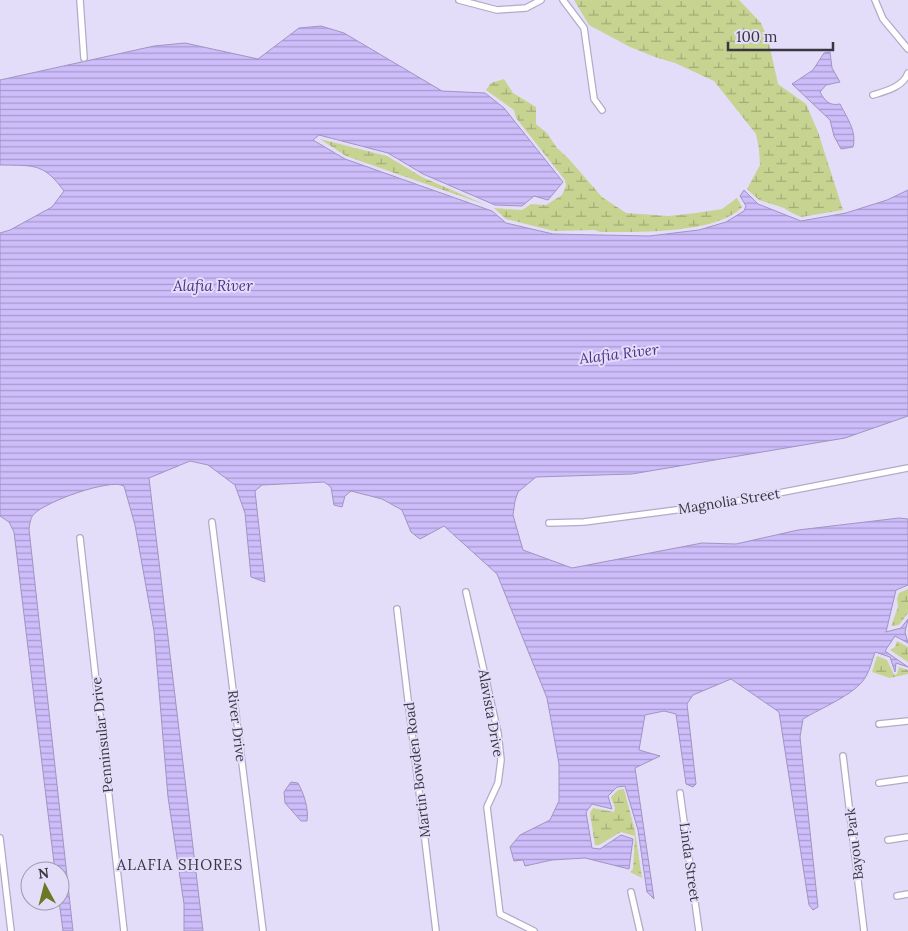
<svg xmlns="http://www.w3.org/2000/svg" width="908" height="931" viewBox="0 0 908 931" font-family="Lora,serif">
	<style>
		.wetland { fill: url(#wetland-marsh) }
		.water { fill: url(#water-rules); stroke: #a194c2 }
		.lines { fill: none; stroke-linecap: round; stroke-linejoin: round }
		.street-casing { stroke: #b2abc6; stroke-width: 8 }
		.street { stroke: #fff; stroke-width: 5.5 }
		.labels { text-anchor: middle; stroke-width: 4; stroke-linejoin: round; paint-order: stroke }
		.street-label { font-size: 14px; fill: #393641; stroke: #e4ddf9 }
		.water-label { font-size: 15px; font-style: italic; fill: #503186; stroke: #e4ddf9 }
		.neighbourhood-label { font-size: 15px; letter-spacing: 1px; fill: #393641; stroke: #e4ddf9 }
	</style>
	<defs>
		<pattern id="wetland-marsh" width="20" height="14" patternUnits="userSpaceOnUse" patternTransform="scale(1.25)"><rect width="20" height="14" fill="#c7d390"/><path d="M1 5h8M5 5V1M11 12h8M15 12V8" fill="none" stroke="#a3ac77"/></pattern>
		<pattern id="water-rules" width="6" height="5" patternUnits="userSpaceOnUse" patternTransform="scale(1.25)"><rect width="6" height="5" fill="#cdbdfa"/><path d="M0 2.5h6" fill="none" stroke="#a79acc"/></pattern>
	</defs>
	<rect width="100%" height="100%" fill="#e4ddf9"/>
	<!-- wetland -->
	<path class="wetland" d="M574 0H739L761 23 769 43 778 84 806 104 818 132 843 210 801 217 792 213 784 208 759 200 747 189 760 165 759 149 756 134 714 81 675 63 655 57 630 47 589 25Z
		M504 79 513 93 536 107V124L547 133 557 148 568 158 602 197 626 213 669 216 696 213 722 209 737 198 742 207C718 234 636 232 601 232L594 230 554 231 506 219 494 208 522 210 531 204 546 205 562 195 566 186 565 180 516 118 514 110 486 90 491 83Z
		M320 139 387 156 422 177 486 205 346 156Z
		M908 589V613L899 625 891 626 898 607 897 599 899 593Z
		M897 641 908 647V662L890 650 895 647Z
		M877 656 887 660 894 675 897 674 899 667 908 670V674L890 678 872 672Z
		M624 789 635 831 642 878 630 872 633 869 635 836 621 832 599 845H595L590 813 593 808 614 812 615 808 611 797 618 790Z"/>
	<!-- water -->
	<path class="water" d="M321 26 344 33 442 91 485 93 504 108 563 182 548 200 534 196 522 206 495 205 423 174 388 153 319 135 313 140 345 159 492 211 506 223 553 234 649 236 699 230 726 222 744 211 746 206 740 196 744 190 758 204 801 221 846 213 887 200 908 190V416L845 438 632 474 536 477 518 492 515 501 513 515 523 550 572 568 702 543 736 544 798 530 899 518 908 519V585L896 590 886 632 901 628 908 619 905 632 908 643 895 636 885 651 908 667 896 663 895 672 890 657 875 652C872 661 870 670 865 678 854 695 821 708 803 719L800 737 818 907 813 910 809 905 779 712 731 679 693 695 687 704 696 784 693 787 686 784 676 714 664 711 645 715 639 750 660 756 635 768 654 899 647 892 638 830 625 786 617 787 608 796 612 809 592 804 586 812 592 848 600 849 621 835 633 839 629 869 585 858 552 860 525 866 523 860 514 861 510 847 520 835 550 820 559 801V764L547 698 497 574 444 526 420 539 411 532 402 510 382 499 351 491 345 496 342 507 334 505 331 487 324 482 262 485 255 491 265 582 251 577 245 513 235 485 208 465 190 461 149 478 203 931H184V904L168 797 154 631 135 525 124 486C110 478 45 502 34 514 30 518 30 524 29 529L73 931H63L59 901 60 871H55L14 532 9 522 0 516V233L10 230 52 207 64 191C43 162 33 166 0 165V80L154 46 185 43 258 59 299 28Z
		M830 52 832 68 840 82 826 85 820 92C825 101 829 106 840 104 847 118 857 131 853 147L841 149 834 136 830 120 792 84 813 70 824 53Z
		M291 782 298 783C304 794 309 809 307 821H301L285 803 284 792Z"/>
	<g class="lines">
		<defs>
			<path id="street" d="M80 0 84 58
				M459 0 497 10 526 8 541 0
				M563 0 584 28 594 99 602 110
				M875 0 883 19 908 49
				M873 95C886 91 903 87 908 73
				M212 522 263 931
				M549 523 584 522 722 504 908 468
				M80 538 124 931
				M466 592 498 733 501 760 498 783 487 807 500 914 534 931
				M397 609 436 931
				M879 724 908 721
				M843 756 864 931
				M879 783 908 779
				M680 793 699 931
				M0 838 11 931
				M888 840 908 837
				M631 892 640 931
				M897 896 908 894"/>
		</defs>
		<!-- street casing -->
		<use href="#street" class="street-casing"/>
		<!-- street -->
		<use href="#street" class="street"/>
	</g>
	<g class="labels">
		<!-- street labels -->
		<g class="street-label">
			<text transform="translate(729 501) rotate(-9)" y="5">Magnolia Street</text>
			<text transform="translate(491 713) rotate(80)" y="5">Alavista Drive</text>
			<text transform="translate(237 726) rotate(83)" y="5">River Drive</text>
			<text transform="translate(102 735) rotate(-96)" y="5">Penninsular Drive</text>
			<text transform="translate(417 770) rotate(-97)" y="5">Martin Bowden Road</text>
			<text transform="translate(854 844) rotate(-97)" y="5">Bayou Park</text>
			<text transform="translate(690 862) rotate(82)" y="5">Linda Street</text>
		</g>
		<!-- water labels -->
		<g class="water-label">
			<text x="213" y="291">Alafia River</text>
			<text transform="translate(619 354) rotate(-7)" y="5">Alafia River</text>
		</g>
		<!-- neighbourhood labels -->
		<g class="neighbourhood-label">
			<text x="180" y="870">ALAFIA SHORES</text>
		</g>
	</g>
	<!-- north arrow -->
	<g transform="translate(45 886) rotate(353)"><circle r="24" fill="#e4ddf9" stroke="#a09aaf"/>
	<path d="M0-4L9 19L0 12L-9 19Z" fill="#6c7823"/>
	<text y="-8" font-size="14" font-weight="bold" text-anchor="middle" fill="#393641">N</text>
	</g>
	<!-- scale -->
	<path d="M728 42v8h105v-8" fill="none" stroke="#393641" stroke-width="2.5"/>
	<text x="736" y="42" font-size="15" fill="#393641" stroke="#e4ddf9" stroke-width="4" paint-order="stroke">100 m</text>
</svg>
